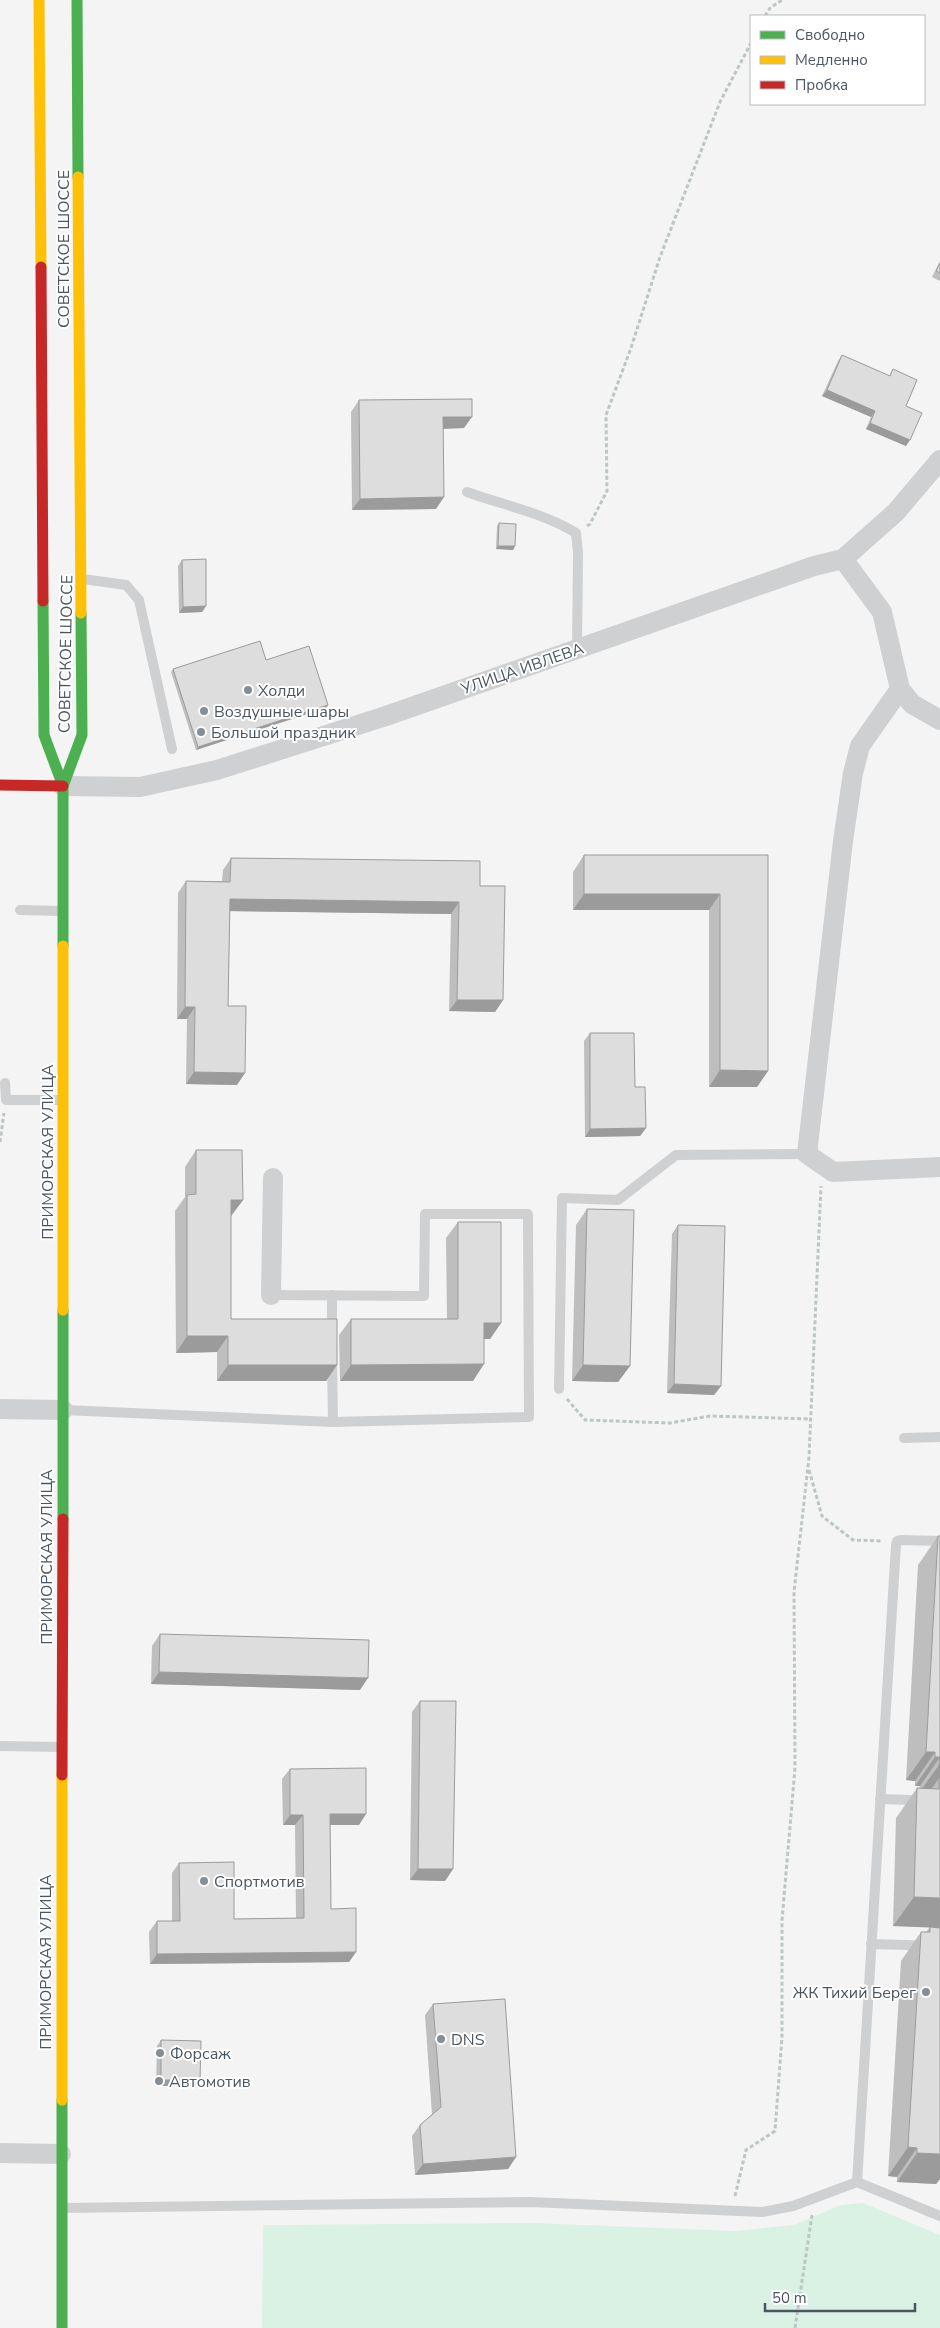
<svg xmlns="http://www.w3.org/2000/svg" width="940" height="2328" viewBox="0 0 940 2328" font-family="'Nunito Sans',sans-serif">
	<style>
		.green { fill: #d9f2e3 }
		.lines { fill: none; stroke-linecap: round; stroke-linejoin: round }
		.path { stroke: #bcc7c4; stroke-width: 3; stroke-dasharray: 4 2.5; stroke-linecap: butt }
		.lane { stroke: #ced0d2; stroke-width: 10 }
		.street { stroke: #ced0d2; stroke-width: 20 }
		.fast { stroke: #4caf50; stroke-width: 11 }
		.slow { stroke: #ffc107; stroke-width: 11 }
		.jam { stroke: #c62828; stroke-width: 11 }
		.wall { fill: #bebebf }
		.shaded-wall { fill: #9b9b9b }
		.building { fill: #ddddde; stroke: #9b9b9b }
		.poi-dot { fill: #868d94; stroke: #fff; stroke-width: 2 }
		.labels { text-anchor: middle; stroke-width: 4; stroke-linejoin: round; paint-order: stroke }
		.street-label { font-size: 16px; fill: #4a5661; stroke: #fff }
		.poi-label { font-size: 16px; fill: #4a5661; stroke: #fff; text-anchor: start }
	</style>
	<rect width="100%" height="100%" fill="#f4f4f4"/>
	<!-- green -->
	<path class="green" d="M863 2203 940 2235V2328H262L263 2225 532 2223 736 2231 794 2225 841 2205Z"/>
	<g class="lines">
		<!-- path -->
		<path class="path" d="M765 16 770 8 782 0
			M587 526 590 524 607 491 606 415 631 348 660 257 720 102 751 43
			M0 1142 4 1113
			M567 1399 585 1420 670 1423 710 1416 811 1419
			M809 1470 822 1516 853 1540 882 1541
			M735 2196 746 2150 775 2131 782 2037V1920L795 1768 794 1592 809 1457 821 1186
			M795 2328 812 2215"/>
		<!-- lane -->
		<path class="lane" d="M467 492C503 505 544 513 576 533L578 553 577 649
			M83 579 126 585 139 600 172 749
			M20 910 62 911
			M5 1083 6 1100H63
			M271 1295 424 1296 425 1214H528L529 1417 333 1422
			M332 1295V1331
			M559 1389 562 1198 618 1200 676 1155 807 1154
			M64 1410 333 1422 332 1358
			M904 1438 940 1437
			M0 1746 61 1747
			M880 1799 940 1801
			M871 1944 940 1946
			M857 2182 896 1545 897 1541 902 1540 940 1541
			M62 2208 530 2202 762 2212 793 2206 857 2182 940 2216"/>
		<!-- street -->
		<path class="street" d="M843 559 882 612 900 689 912 704 940 720
			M900 689 860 746 853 773 843 841 807 1154 833 1172 940 1167
			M63 786 140 787 217 770 386 716 814 566 843 559 896 512 940 460
			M271 1295 273 1178
			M0 1409 63 1410
			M0 2153 61 2154"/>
		<!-- fast -->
		<path class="fast" d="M77 0 78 177
			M43 601 44 735 63 786
			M63 946V786L82 735 81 613
			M63 1519V1310
			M62 2328V2100"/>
		<!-- slow -->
		<path class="slow" d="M39 0 41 267
			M78 177 81 613
			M63 1310V946
			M62 2100V1775"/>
		<!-- jam -->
		<path class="jam" d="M41 267 43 601
			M0 785 63 786
			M62 1775 63 1519"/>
	</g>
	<!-- wall -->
	<path class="wall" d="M940 261V281L932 277Z
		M842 355 889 376 893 369 906 406V446L866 429 871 417 822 396 838 361Z
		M359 400 464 428 443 429 436 509 352 510 351 412Z
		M499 523 515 546 513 550 496 549 497 526Z
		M182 560 206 606 202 612 179 613 178 566Z
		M266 660 328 705 326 708 196 750 171 672 173 669Z
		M584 855H768V1071L757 1087H709V910H573V872Z
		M231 858 480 886 503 1000 495 1012 449 1011 451 914 230 911 228 1006 237 1085 186 1084 187 1019H177L178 893 186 881H222L223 870Z
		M590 1033 635 1087 646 1128 640 1136 585 1137 584 1041Z
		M196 1150 243 1200 231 1216V1319L337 1365 326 1381H217V1352L176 1353 175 1211 185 1197V1167Z
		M587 1209 630 1366 618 1382 572 1381 576 1225Z
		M458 1222 501 1323 490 1339H484L473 1381H340L339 1335 351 1319H447L446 1238Z
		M678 1225 721 1386 714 1395 667 1393 672 1234Z
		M938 1536H940V2179L936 2184 897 2182V2177L888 2176 901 1961 921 1932H926L930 1927 893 1926 896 1818 917 1788H919L920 1786H915V1781L906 1780 918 1565Z
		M160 1634 360 1690 151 1684 152 1646Z
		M420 1701 453 1869 445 1881 410 1880 412 1712Z
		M290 1769 359 1825H330L331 1909 356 1952 349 1962 150 1964 149 1932 157 1921H172V1873L179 1863 234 1919 296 1918 295 1825H283L282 1779Z
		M433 2004 516 2157 508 2169 415 2175 412 2136 420 2125 432 2114 425 2015Z
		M161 2040 200 2080 196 2086H156L157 2046Z"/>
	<!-- shaded-wall -->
	<path class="shaded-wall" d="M827 390 875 411 871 417 822 396Z
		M443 417H472L464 428 435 429Z
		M870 423 910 440 906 446 866 429Z
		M444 497 436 509 352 510 360 499Z
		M498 546H515L513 550 496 549Z
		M206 606 202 612 179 613 183 607Z
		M328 705 326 708 196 750 198 747Z
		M584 894H720L709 910H573Z
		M230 899 459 902 451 914 222 911Z
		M457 1000H503L495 1012 449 1011Z
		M185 1007H195L187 1019H177Z
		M720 1070 768 1071 757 1087H709Z
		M194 1072 245 1073 237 1085 186 1084Z
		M646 1128 640 1136 585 1137 590 1129Z
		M231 1200H243L231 1216H219Z
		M484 1323H501L490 1339H473Z
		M187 1336H228L217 1352 176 1353Z
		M484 1364 473 1381H340L351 1365Z
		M228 1365H337L326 1381H217Z
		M583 1365 630 1366 618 1382 572 1381Z
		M674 1384 721 1386 714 1395 667 1393Z
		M159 1672 368 1678 360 1690 151 1684Z
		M926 1752H935L915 1781 906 1780Z
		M935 1757H940L920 1786H915Z
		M939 1765H940V1792L939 1789V1778L928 1794 919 1793Z
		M330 1814H366L359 1825H322Z
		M290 1815H303L295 1825H283Z
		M418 1869H453L445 1881 410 1880Z
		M914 1897 940 1898V1928L893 1926Z
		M356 1952 349 1962 150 1964 157 1954Z
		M161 2080H200L196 2086H156Z
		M908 2147 917 2148 897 2177 888 2176Z
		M917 2153 940 2154V2179L936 2184 897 2182Z
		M516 2157 508 2169 415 2175 423 2164Z"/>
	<!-- building -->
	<path class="building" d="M940 263V273L936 271Z
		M842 355 890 376 893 369 917 380 906 406 922 413 910 440 870 423 875 411 827 390Z
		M472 399V417H443L444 497 360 499 359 400Z
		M499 523 516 524 515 546H498Z
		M206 559V606L183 607 182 560Z
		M260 641 266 660 309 646 328 705 198 747 173 669Z
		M584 855H768V1071L720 1070V894H584Z
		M231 858 480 861V886H505L503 1000H457L459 902 230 899 228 1006H246L245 1073 194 1072 195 1007H185L186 881 230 882Z
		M590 1033H634L635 1087H645L646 1128 590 1129Z
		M196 1150H242L243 1200H231V1319H337V1365H228V1336H187V1195L196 1194Z
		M587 1209 634 1210 630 1366 583 1365Z
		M458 1222H501V1323H484V1364L351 1365V1319H458Z
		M678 1225 725 1226 721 1386 674 1384Z
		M938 1536H940V1765H939L940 1757H935V1752H926Z
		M160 1634 369 1640 368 1678 159 1672Z
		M420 1701H456L453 1869H418Z
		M366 1768V1814H330L331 1909 356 1908V1952L157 1954V1921H180L179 1863 234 1862V1919L304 1918 303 1815H290V1769Z
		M939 1778H940V1898L914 1897 917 1788 939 1789Z
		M930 1927 940 1928V2154L917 2153V2148L908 2147 921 1932H930Z
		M505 1999 516 2157 423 2164 420 2125 441 2107 433 2004Z
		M161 2040 201 2041 200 2080H161Z"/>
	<!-- markers -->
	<g class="poi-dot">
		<circle cx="248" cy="690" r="5"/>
		<circle cx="204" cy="711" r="5"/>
		<circle cx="201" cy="732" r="5"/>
		<circle cx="204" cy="1881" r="5"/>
		<circle cx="926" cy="1992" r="5"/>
		<circle cx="441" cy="2039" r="5"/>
		<circle cx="160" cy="2053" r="5"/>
		<circle cx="159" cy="2081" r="5"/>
	</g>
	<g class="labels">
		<!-- street labels -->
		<g class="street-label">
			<text transform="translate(63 249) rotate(-90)" y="6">СОВЕТСКОЕ ШОССЕ</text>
			<text transform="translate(65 654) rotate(-89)" y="6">СОВЕТСКОЕ ШОССЕ</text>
			<text transform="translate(522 668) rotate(-19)" y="6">УЛИЦА ИВЛЕВА</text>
			<text transform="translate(47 1152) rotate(-90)" y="6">ПРИМОРСКАЯ УЛИЦА</text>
			<text transform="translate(46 1557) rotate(-90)" y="6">ПРИМОРСКАЯ УЛИЦА</text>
			<text transform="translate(45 1962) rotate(-90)" y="6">ПРИМОРСКАЯ УЛИЦА</text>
		</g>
		<!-- poi labels -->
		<g class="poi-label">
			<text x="258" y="696">Холди</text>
			<text x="214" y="717">Воздушные шары</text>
			<text x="211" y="738">Большой праздник</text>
			<text x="214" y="1887">Спортмотив</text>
			<text x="916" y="1998" text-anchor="end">ЖК Тихий Берег</text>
			<text x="451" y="2045">DNS</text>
			<text x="170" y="2059">Форсаж</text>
			<text x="169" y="2087">Автомотив</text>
		</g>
	</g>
	<!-- legend -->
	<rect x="750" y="15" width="175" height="90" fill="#ffffff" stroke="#b7bbc0"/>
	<rect x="760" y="31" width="25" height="8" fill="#4caf50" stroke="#b7bbc0"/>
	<text x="795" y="40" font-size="15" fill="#4a5661">Свободно</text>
	<rect x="760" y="56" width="25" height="8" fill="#ffc107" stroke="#b7bbc0"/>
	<text x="795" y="65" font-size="15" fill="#4a5661">Медленно</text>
	<rect x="760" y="81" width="25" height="8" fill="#c62828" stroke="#b7bbc0"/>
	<text x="795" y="90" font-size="15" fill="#4a5661">Пробка</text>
	<!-- scale -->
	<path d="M765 2303v8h150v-8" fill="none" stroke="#4a5661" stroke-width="2.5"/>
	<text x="772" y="2303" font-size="15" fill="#4a5661" stroke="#ffffff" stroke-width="4" paint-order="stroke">50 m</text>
</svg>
